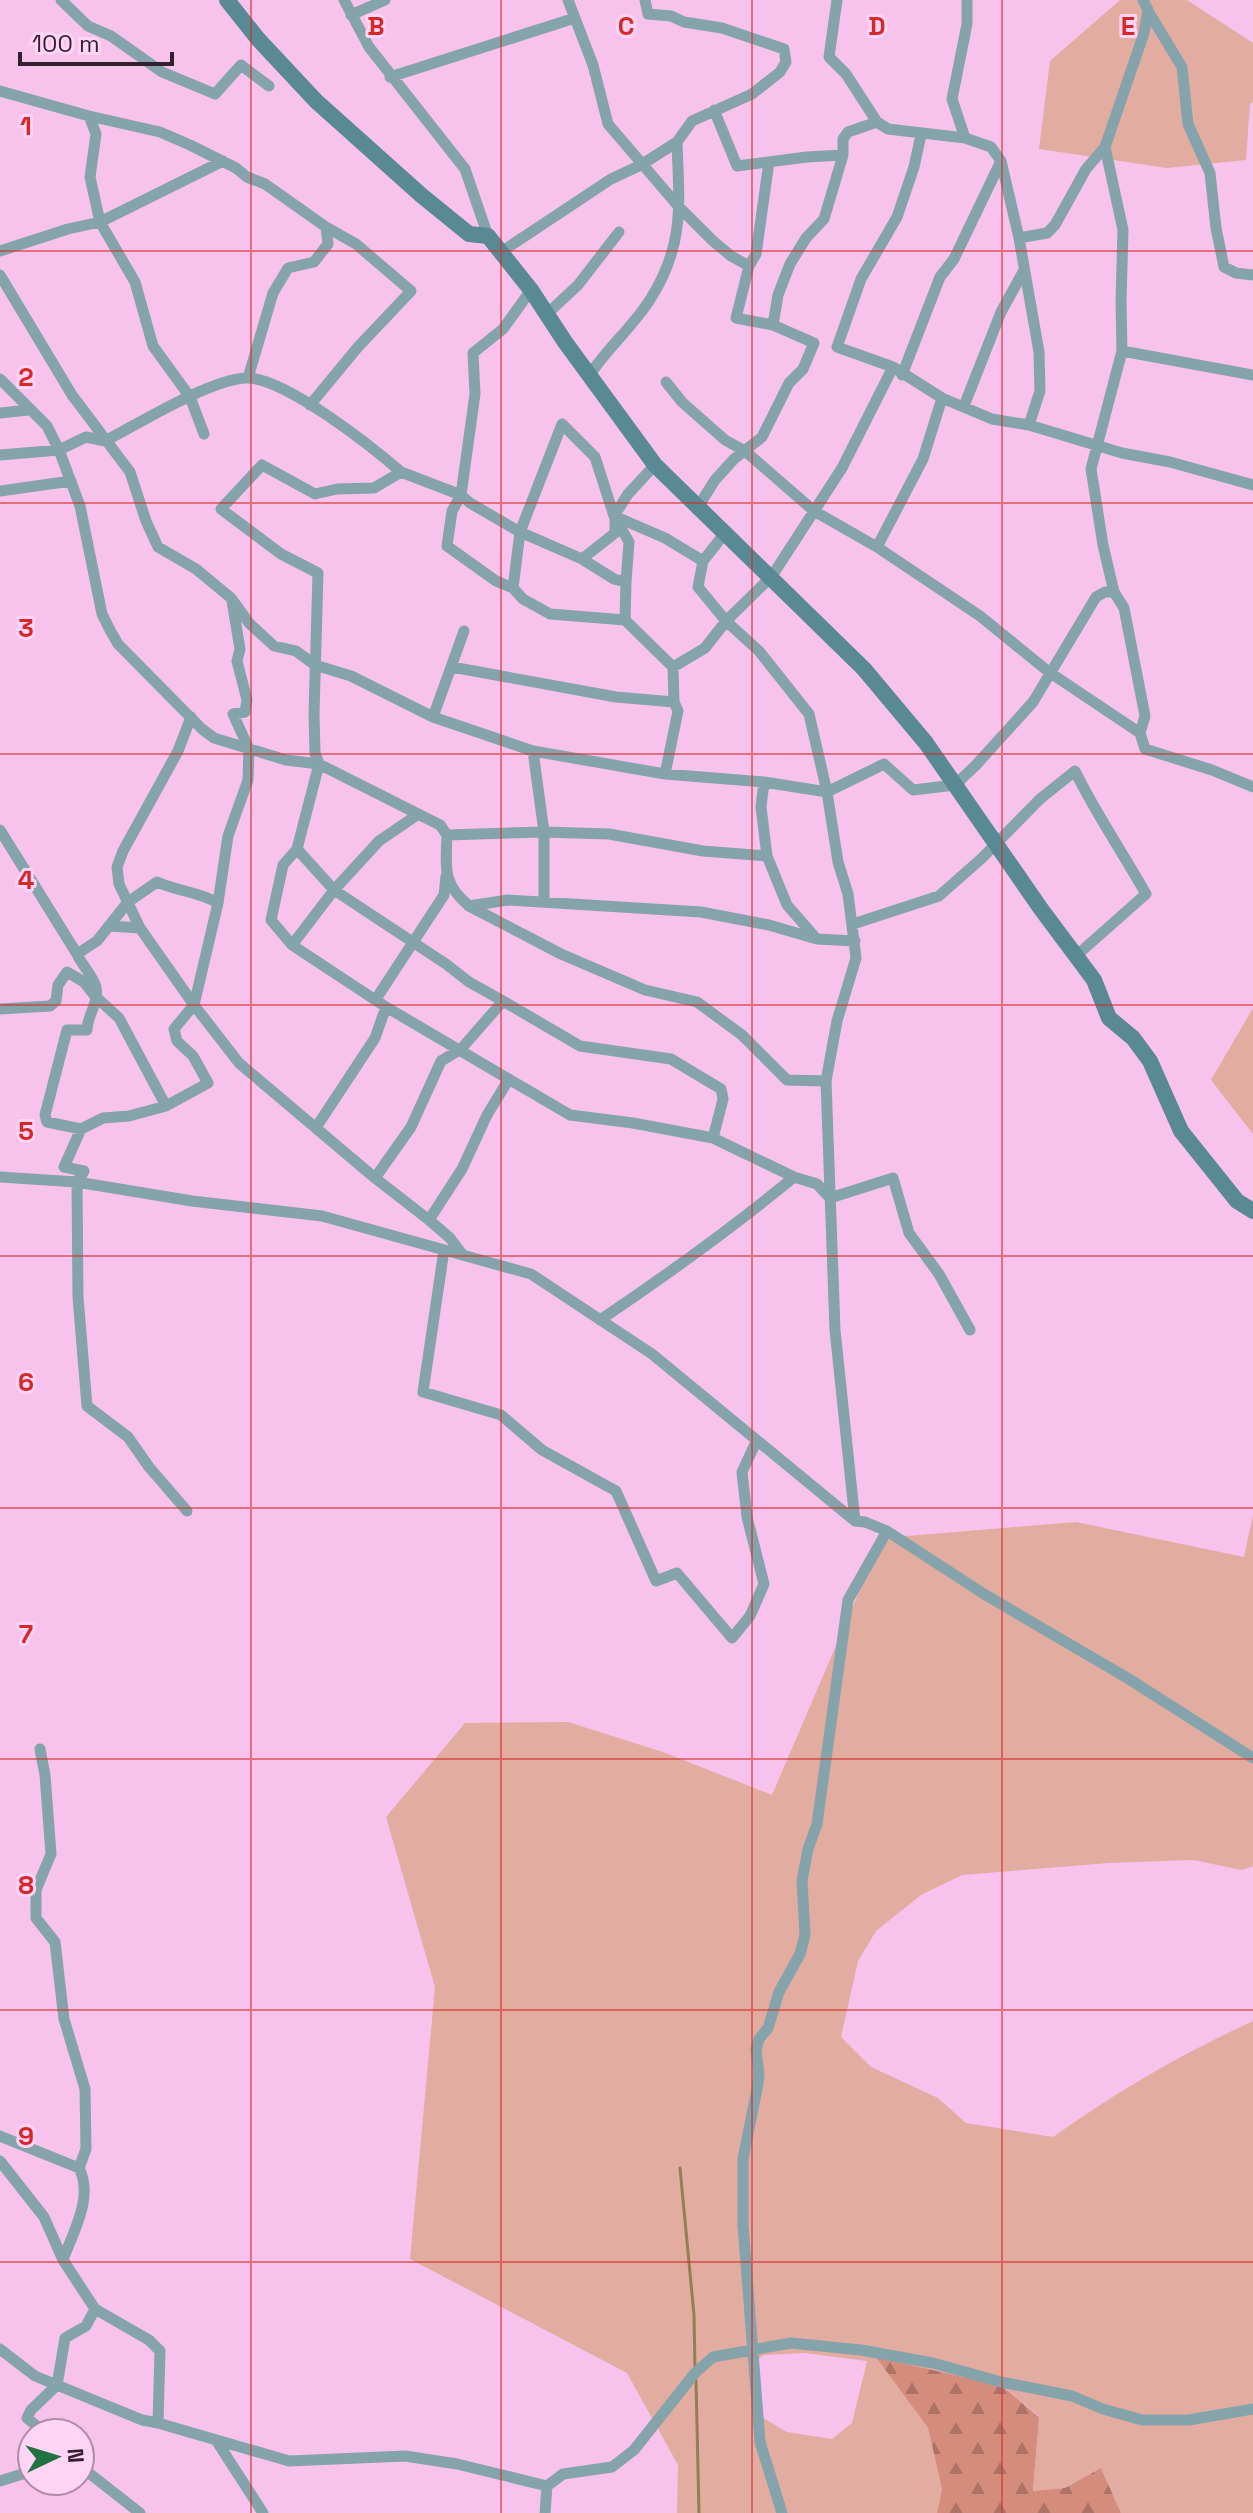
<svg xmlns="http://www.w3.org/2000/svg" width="1253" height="2513" viewBox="0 0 1253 2513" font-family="'Space Grotesk',sans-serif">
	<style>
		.grass { fill: #e3aca0; fill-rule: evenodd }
		.forest { fill: url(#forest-firs) }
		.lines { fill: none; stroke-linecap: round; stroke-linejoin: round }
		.stream { stroke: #937f54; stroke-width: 3 }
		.street { stroke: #84a3aa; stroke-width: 11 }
		.secondary { stroke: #598994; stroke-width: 16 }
		.grid { fill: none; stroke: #d62828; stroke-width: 2; stroke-opacity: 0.55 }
		.grid-label { font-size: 26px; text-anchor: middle; font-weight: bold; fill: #d62828; stroke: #ffd4f6; stroke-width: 6; stroke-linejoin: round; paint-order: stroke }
	</style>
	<defs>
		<pattern id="forest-firs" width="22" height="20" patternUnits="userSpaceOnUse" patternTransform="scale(2)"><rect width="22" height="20" fill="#d48d7d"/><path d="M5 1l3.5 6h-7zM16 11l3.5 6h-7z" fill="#ad7367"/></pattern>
	</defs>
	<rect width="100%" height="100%" fill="#f7c3ed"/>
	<!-- grass -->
	<path class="grass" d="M1120 0H1187L1253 43V102L1250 104 1246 160 1167 168 1039 149 1050 61Z
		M1253 1008V1134L1211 1080Z
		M1253 1515V1866L1242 1870 1193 1860 1109 1863 962 1875 921 1895 876 1931 858 1961 841 2037 871 2067 938 2098 966 2123 1053 2137C1116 2092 1183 2053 1253 2021V2513H1121L1101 2468 1065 2488 1033 2491 1039 2416 1002 2386 878 2358 928 2428 942 2489 937 2513H677L678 2465 627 2373 410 2259 435 1987 386 1817 465 1723 568 1722 663 1752 772 1795 882 1538 1076 1522 1244 1557ZM804 2353 867 2361 852 2423 832 2439 787 2432 760 2416 755 2361 764 2355Z"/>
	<!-- forest -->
	<path class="forest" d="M876 2357 1002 2386 1039 2417 1033 2491 1065 2488 1101 2468 1121 2513H937L942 2489 928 2428Z"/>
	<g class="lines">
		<!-- stream -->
		<path class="stream" d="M680 2168 694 2315 695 2369
			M696 2381 699 2513"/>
		<!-- street -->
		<path class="street" d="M61 0 88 26 111 36 162 72 215 94 241 65 269 86
			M344 0 369 47 465 169 488 236
			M568 0 593 65 608 124 679 207 713 241 731 256 749 266
			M837 0 829 57 846 74 877 122 888 129 965 138 991 147 1001 161 1019 238 1039 352 1040 391 1029 425
			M1143 0 1148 10 1144 33 1105 147 1123 230 1121 301 1122 351 1253 375
			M1148 11 1182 67 1188 124 1210 173 1216 228 1224 267 1236 273 1253 275
			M351 15 385 0
			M390 77 575 18
			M0 91 89 116 160 132 190 145 236 168 247 177 265 184 326 227 356 244 411 291 358 347 310 405
			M714 110 737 166 807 157 843 155
			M89 116 96 134 90 177 100 222 135 282 153 346 190 397 204 434
			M965 138 952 99 967 24V0
			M769 162 756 254 749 266 736 318 773 325
			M1019 238 1047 233 1055 225 1086 169 1105 147
			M0 251 68 229 100 222 223 161
			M501 252 611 179 641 165 677 142 692 121 752 94 780 72 786 62 784 49 722 28 684 22 671 16 648 14 645 0
			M0 275 72 395 130 472 146 521 158 547 196 569 231 598 249 623 274 646 296 651 315 665 351 676 433 717 533 751 665 774 764 782 827 792 884 764 913 790 955 785 976 765 1033 702 1096 597 1105 592H1114
			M531 290 503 329 473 353 475 394 461 495 452 511 447 546 496 581 513 588 523 599 550 614 625 620
			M548 313 578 285 619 232
			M1122 351 1091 469 1103 545 1114 592 1124 608 1145 716 1140 733
			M893 367 837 347 861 279 897 217 914 167 921 135
			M902 375 940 277 954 259 1001 161
			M589 376C607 348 634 326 651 298 685 244 679 203 677 142
			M248 378 273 293 288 268 314 262 328 244 326 227
			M0 379 47 426 59 450 80 506 102 614 110 630 118 644 202 729 214 738 286 760 319 764 440 825 447 835 544 832 609 834 703 851 767 856 761 807 764 782
			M666 382 682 402 725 440 745 451 814 511 877 547 980 616 1049 672 1140 733 1145 749 1212 770 1253 787
			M964 406 1001 312 1023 272
			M0 413 28 410
			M0 455 59 450 86 437 105 441C140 423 207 381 245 378 283 376 371 446 401 472
			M0 491 71 481
			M698 507 715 480 734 459 762 437 789 383 803 369 814 343 773 325 778 295 790 264 806 238 824 219 843 155V139L848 132 877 122
			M725 533 703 561 698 587 726 621 759 651 809 714 827 792 838 862 848 894 856 958 837 1021 826 1081
			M877 547 923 459 942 398
			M582 559 615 533V520
			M626 582 629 542 614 516 628 494 655 465
			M513 588 520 532 562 424 595 457 614 516 665 538 703 561
			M452 667 616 697 674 702 678 711 665 774
			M673 667 705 648 726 621 772 576 842 468 893 367 942 398 992 419 1029 425 1122 453 1170 462 1253 485
			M191 717 178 751 123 851 117 867 119 884 140 928 194 1005 239 1063 375 1178 429 1220 450 1238 462 1254
			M433 717 464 631
			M533 751 544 832V902
			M0 830 77 954
			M447 835C446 869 442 883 469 906L508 900 701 912 769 925 817 939 855 941
			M297 849 334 890 446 964 469 982 503 1001
			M767 856 787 905 815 937
			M218 903C199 892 177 891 157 882L128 902 97 941 77 954C81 964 94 977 96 987 99 1003 87 1016 87 1030H67L45 1115 47 1122 81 1129 103 1118 129 1116 166 1106 208 1083 193 1056 177 1041 174 1029 194 1005 218 903 228 836 248 780 249 749 233 714 245 712 247 700 237 661 240 649 232 601
			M469 906 561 954 645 990 697 1002 742 1035 787 1080 826 1081 835 1330 855 1521
			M853 924 939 896 982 858 1040 799 1075 771C1096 814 1123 853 1146 894L1076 956
			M109 926 140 928
			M292 945 271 920 283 865 297 849 319 764 315 753 314 714 318 573 281 554 221 509 262 465 315 494 337 489 374 488 401 472 461 495 470 503 520 532 582 559 614 579 626 582 625 620 673 667 674 702
			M376 999 444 895 446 876
			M386 1007 570 1115 633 1123 713 1138 794 1177 817 1184 830 1198 893 1178 909 1233 939 1274 970 1330
			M0 1009 50 1006 56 1001 58 985 67 972 84 982 95 996 119 1018 166 1106
			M317 1126 375 1038 386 1007 292 945 334 890 379 841 417 815
			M81 1129 64 1167 84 1171 77 1182 78 1297 87 1406 128 1437 149 1467 187 1511
			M0 1177 77 1182 192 1201 322 1216 531 1274 652 1354 855 1521 865 1522 887 1531 984 1594 1129 1679 1253 1758
			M375 1178 411 1127 441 1061 461 1049 503 1001 580 1046 671 1059 721 1089 723 1099 713 1138
			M429 1220 462 1169 487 1115 509 1079
			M444 1250 423 1392 501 1415 542 1450 616 1491 656 1581 677 1573 732 1638 750 1616 764 1584 747 1517 742 1472 756 1442
			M600 1320C667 1275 732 1228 794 1177
			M40 1749 45 1775 51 1854 36 1890V1918L55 1942 64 2019 85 2089 86 2149 79 2168
			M0 2136 79 2168C94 2197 73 2232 63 2260
			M0 2161 44 2217 63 2260 95 2309 149 2340 160 2351 158 2423 289 2461 405 2456 457 2464 547 2486 563 2474 612 2467 634 2450 695 2373 713 2357 791 2343 861 2350 933 2363 1001 2382 1072 2396 1103 2409 1142 2420H1189L1253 2409
			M0 2349 35 2376 142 2420 158 2423
			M45 2433 27 2418 31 2410 57 2385 65 2338 86 2326 95 2309
			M216 2440 263 2513
			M80 2466 140 2513
			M0 2481 32 2471
			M545 2513 547 2486
			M782 2513 760 2442 743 2225V2159L757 2089 759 2075 756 2050 759 2039 768 2028 779 1992 800 1954 805 1935 802 1881 808 1849 817 1824 848 1600 887 1531"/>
		<!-- secondary -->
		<path class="secondary" d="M227 0 258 39 316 101 421 195 469 234 488 236 531 290 565 342 655 465 864 669 926 743 1041 909 1094 980 1109 1018 1133 1038 1150 1061 1181 1131 1237 1201 1253 1211"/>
	</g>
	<!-- grid -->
	<path class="grid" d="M251 0V2513M501 0V2513M752 0V2513M1002 0V2513M0 251H1253M0 503H1253M0 754H1253M0 1005H1253M0 1256H1253M0 1508H1253M0 1759H1253M0 2010H1253M0 2262H1253"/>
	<g class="grid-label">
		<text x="376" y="35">B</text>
		<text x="626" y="35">C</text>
		<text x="877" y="35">D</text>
		<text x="1128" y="35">E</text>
		<text x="26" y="135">1</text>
		<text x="26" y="386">2</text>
		<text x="26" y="637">3</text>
		<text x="26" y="889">4</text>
		<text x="26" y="1140">5</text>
		<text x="26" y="1391">6</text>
		<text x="26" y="1643">7</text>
		<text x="26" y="1894">8</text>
		<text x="26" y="2145">9</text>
	</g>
	<!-- north arrow -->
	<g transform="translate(56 2457) rotate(86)"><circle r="38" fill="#ffd4f6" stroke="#ad8ca6" stroke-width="2"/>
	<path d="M0-6L14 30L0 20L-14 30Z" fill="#227343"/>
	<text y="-12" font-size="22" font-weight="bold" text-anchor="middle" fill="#321f2f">N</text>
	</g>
	<!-- scale -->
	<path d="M20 52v12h152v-12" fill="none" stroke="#321f2f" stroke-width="4"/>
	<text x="32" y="52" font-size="24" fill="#321f2f" stroke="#ffd4f6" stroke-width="6" paint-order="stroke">100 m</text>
</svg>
